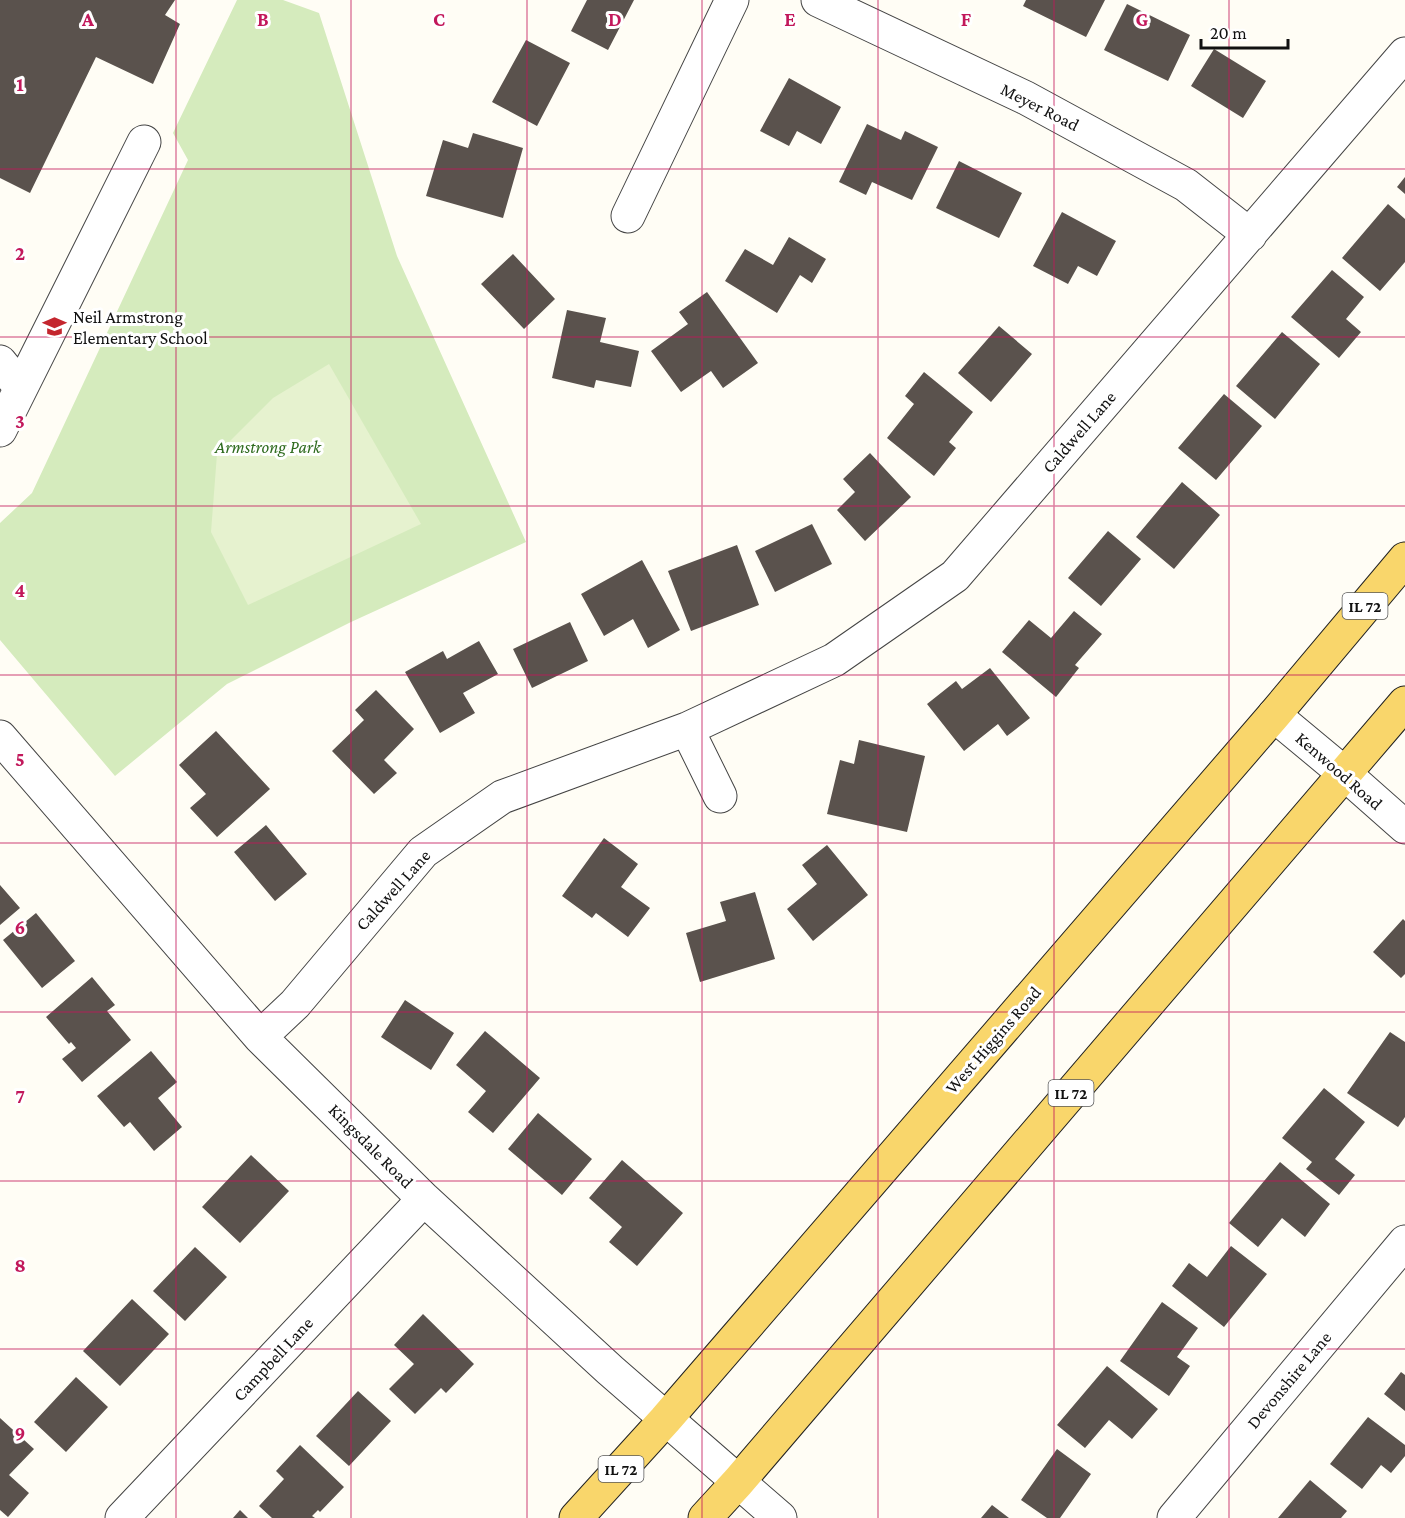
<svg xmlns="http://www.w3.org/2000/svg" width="1405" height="1518" viewBox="0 0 1405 1518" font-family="'Crimson Pro',serif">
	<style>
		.green { fill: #d5ebbd }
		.pitch { fill: #e6f2cf }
		.building { fill: #5a524d }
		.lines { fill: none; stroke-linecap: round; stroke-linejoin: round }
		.minor-casing { stroke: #444; stroke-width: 35 }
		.major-casing { stroke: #222; stroke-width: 35 }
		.minor { stroke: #fff; stroke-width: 33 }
		.major { stroke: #f9d66b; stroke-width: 33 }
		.grid { fill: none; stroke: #c2185b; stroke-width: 1.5; stroke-opacity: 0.55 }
		.labels { text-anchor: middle; stroke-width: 6; stroke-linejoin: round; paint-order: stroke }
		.shield { fill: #fff; stroke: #585858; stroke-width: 1.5 }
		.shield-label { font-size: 16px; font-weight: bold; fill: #111 }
		.street-label { font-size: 18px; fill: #111; stroke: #fff }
		.poi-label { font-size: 18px; fill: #111; stroke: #fff; text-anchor: start }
		.park-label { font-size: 18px; font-style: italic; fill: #2f6b1f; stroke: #fff }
		.grid-label { font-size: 20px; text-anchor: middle; font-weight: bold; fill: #c2185b; stroke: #fff; stroke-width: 6; stroke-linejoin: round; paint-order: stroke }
	</style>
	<rect width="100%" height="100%" fill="#fffdf5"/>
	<!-- green -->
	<path class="green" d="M237 0H283L319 13 397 256 526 542 351 622 227 684 115 776 0 640V523L32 493 188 160 173 133Z"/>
	<!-- pitch -->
	<path class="pitch" d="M329 364 421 524 248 605 211 532 217 454 273 398Z"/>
	<!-- building -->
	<path class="building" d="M0 0H175L165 15 180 24 153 84 96 57 30 193 0 178Z
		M587 0H634L608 50 571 31Z
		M1026 0H1105L1086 37 1023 6Z
		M1127 4 1190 35 1168 81 1104 50Z
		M526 40 570 63 537 126 492 102Z
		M1214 49 1266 81 1243 118 1191 86Z
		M789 78 841 107 821 144 797 131 789 146 760 131Z
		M867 124 901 140 905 131 938 147 912 200 872 182 866 195 839 182Z
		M473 133 523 148 503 218 426 196 443 140 468 148Z
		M959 161 1022 193 999 238 936 208Z
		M1405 177V194L1397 187Z
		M1388 204 1405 219V262L1380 291 1342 258Z
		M1062 212 1116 241 1097 276 1078 266 1068 284 1033 266Z
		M789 237 826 259 812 283 800 275 777 313 725 281 745 249 773 265Z
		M513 254 555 299 524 329 481 284Z
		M1332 270 1364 297 1346 319 1361 332 1339 358 1291 317Z
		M707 292 758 363 723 388 711 371 681 392 651 351 688 324 679 312Z
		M567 310 606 318 600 342 639 351 631 387 596 380 594 388 552 378Z
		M999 326 1032 354 991 402 958 373Z
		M1282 332 1320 364 1275 419 1236 386Z
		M924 372 973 412 949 442 956 448 934 476 887 438 914 404 905 396Z
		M1224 394 1262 426 1216 480 1178 448Z
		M870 453 911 497 865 541 837 510 855 492 843 479Z
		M1182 482 1220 515 1174 569 1136 537Z
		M812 524 832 564 775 592 755 551Z
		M1108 531 1141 559 1101 606 1068 578Z
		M737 545 759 605 691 631 668 571Z
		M642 560 680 630 648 648 633 619 604 636 581 594Z
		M1074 611 1102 634 1075 665 1079 668 1056 697 1002 652 1029 620 1051 638Z
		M570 622 588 661 532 688 513 649Z
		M479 641 498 674 463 693 475 713 440 733 405 672 443 651 447 659Z
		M990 668 1030 718 1007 736 998 724 964 751 927 704 956 681 962 689Z
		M376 690 414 729 384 760 397 773 374 794 332 751 364 720 355 710Z
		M216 731 270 789 217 837 190 808 206 794 179 765Z
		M859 740 925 756 907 832 827 814 840 760 854 764Z
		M266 825 307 874 275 901 234 852Z
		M604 838 638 864 621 887 650 908 628 937 596 913 592 918 562 896Z
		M827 845 868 895 813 941 787 909 817 884 802 865Z
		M0 885 20 908 0 925Z
		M755 892 775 959 700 982 686 933 726 921 720 902Z
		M36 913 75 961 42 988 3 940Z
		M1403 919 1405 921V974L1401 978 1373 952Z
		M92 977 115 1005 107 1011 131 1040 82 1082 62 1059 76 1048 71 1042 69 1044 46 1017Z
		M405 1000 454 1033 431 1070 381 1037Z
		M485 1031 540 1078 493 1133 468 1112 486 1091 456 1065Z
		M1390 1032 1405 1042V1117L1398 1127 1347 1093Z
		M151 1051 177 1082 158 1098 182 1127 154 1151 130 1122 124 1127 97 1096Z
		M1324 1088 1365 1122 1335 1159 1355 1175 1339 1195 1306 1169 1312 1162 1282 1138Z
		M538 1113 592 1159 562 1195 508 1149Z
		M251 1155 289 1191 240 1243 202 1207Z
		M622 1160 683 1213 637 1266 609 1242 622 1227 589 1198Z
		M1280 1162 1330 1204 1305 1237 1282 1218 1258 1247 1229 1223Z
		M1231 1246 1267 1274 1224 1327 1172 1286 1189 1263 1207 1277Z
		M195 1247 227 1277 185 1321 153 1291Z
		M132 1299 169 1334 120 1386 83 1351Z
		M1162 1302 1198 1328 1177 1357 1190 1366 1169 1396 1120 1361Z
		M423 1314 474 1364 446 1393 441 1388 415 1414 389 1389 414 1364 394 1345Z
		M1107 1366 1158 1409 1132 1439 1109 1420 1085 1448 1057 1425Z
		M1401 1372 1405 1375V1411L1384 1394Z
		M76 1377 108 1407 66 1452 34 1422Z
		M358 1391 391 1421 349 1466 316 1436Z
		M1368 1417 1405 1445V1456L1391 1473 1381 1465 1362 1489 1330 1464Z
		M0 1418 34 1449 9 1475 29 1493 8 1517 0 1510Z
		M300 1445 344 1487 320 1512 318 1510 312 1516 315 1518H272L259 1506 284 1479 276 1471Z
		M1057 1449 1091 1474 1060 1518H1047L1021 1500Z
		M1310 1480 1347 1511 1341 1518H1278Z
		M992 1505 1009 1518H981Z
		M240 1510 248 1518H233Z"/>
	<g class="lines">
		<defs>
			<path id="minor" d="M818 0 1026 98 1186 185 1250 235
				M628 216 732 0
				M0 362 21 388
				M0 430 144 142
				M1274 715 1345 774 1405 827
				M687 729 720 796
				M0 737 260 1037 424 1199 610 1370 780 1518
				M260 1037 295 1004 423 852 502 797 687 729 834 660 955 576 1405 54
				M122 1518 424 1199
				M1174 1518 1405 1242"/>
			<path id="major" d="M576 1518 665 1420 1274 715 1405 559
				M705 1518 738 1482 1405 703"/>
		</defs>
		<!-- minor casing -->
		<use href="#minor" class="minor-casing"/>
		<!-- major casing -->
		<use href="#major" class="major-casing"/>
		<!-- minor -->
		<use href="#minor" class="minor"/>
		<!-- major -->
		<use href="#major" class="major"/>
	</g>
	<!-- grid -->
	<path class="grid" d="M176 0V1518M351 0V1518M527 0V1518M702 0V1518M878 0V1518M1054 0V1518M1229 0V1518M0 169H1405M0 337H1405M0 506H1405M0 675H1405M0 843H1405M0 1012H1405M0 1181H1405M0 1349H1405"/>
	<!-- icons -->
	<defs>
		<symbol id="school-bare" viewBox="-9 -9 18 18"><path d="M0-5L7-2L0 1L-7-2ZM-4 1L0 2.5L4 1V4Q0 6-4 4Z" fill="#c4262e" stroke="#fff" stroke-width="2.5" paint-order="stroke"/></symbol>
	</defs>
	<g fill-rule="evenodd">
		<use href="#school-bare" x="38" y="310" width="33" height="33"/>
	</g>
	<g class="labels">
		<!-- shield labels -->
		<g class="shield">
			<rect x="1342.5" y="593" width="45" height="26" rx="4.5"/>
			<rect x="1048.5" y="1080" width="45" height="26" rx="4.5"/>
			<rect x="598.5" y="1456" width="45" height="26" rx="4.5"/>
		</g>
		<g class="shield-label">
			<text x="1365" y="612">IL 72</text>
			<text x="1071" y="1099">IL 72</text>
			<text x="621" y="1475">IL 72</text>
		</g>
		<!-- street labels -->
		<g class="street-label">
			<text transform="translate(1040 107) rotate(27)" y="6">Meyer Road</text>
			<text transform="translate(1079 432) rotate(-49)" y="6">Caldwell Lane</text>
			<text transform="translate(1339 771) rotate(41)" y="6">Kenwood Road</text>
			<text transform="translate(393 890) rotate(-48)" y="6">Caldwell Lane</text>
			<text transform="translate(993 1040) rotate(-49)" y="6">West Higgins Road</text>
			<text transform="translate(371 1146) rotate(45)" y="6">Kingsdale Road</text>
			<text transform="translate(273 1359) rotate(-47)" y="6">Campbell Lane</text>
			<text transform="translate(1289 1380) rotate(-50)" y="6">Devonshire Lane</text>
		</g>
		<!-- poi labels -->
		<g class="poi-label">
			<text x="73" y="323">Neil Armstrong<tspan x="73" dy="21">Elementary School</tspan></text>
		</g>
		<!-- park labels -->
		<g class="park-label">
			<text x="268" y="453">Armstrong Park</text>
		</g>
	</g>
	<g class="grid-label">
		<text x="88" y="26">A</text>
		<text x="263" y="26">B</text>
		<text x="439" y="26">C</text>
		<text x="615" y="26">D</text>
		<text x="790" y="26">E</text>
		<text x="966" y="26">F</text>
		<text x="1142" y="26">G</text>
		<text x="20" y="91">1</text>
		<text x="20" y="260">2</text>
		<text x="20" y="428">3</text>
		<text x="20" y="597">4</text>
		<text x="20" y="766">5</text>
		<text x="20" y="934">6</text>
		<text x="20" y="1103">7</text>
		<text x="20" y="1272">8</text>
		<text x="20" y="1440">9</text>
	</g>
	<!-- scale -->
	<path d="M1201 39v9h87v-9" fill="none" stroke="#111111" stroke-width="3"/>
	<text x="1210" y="39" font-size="18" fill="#111111" stroke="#ffffff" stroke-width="4.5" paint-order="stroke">20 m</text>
</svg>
